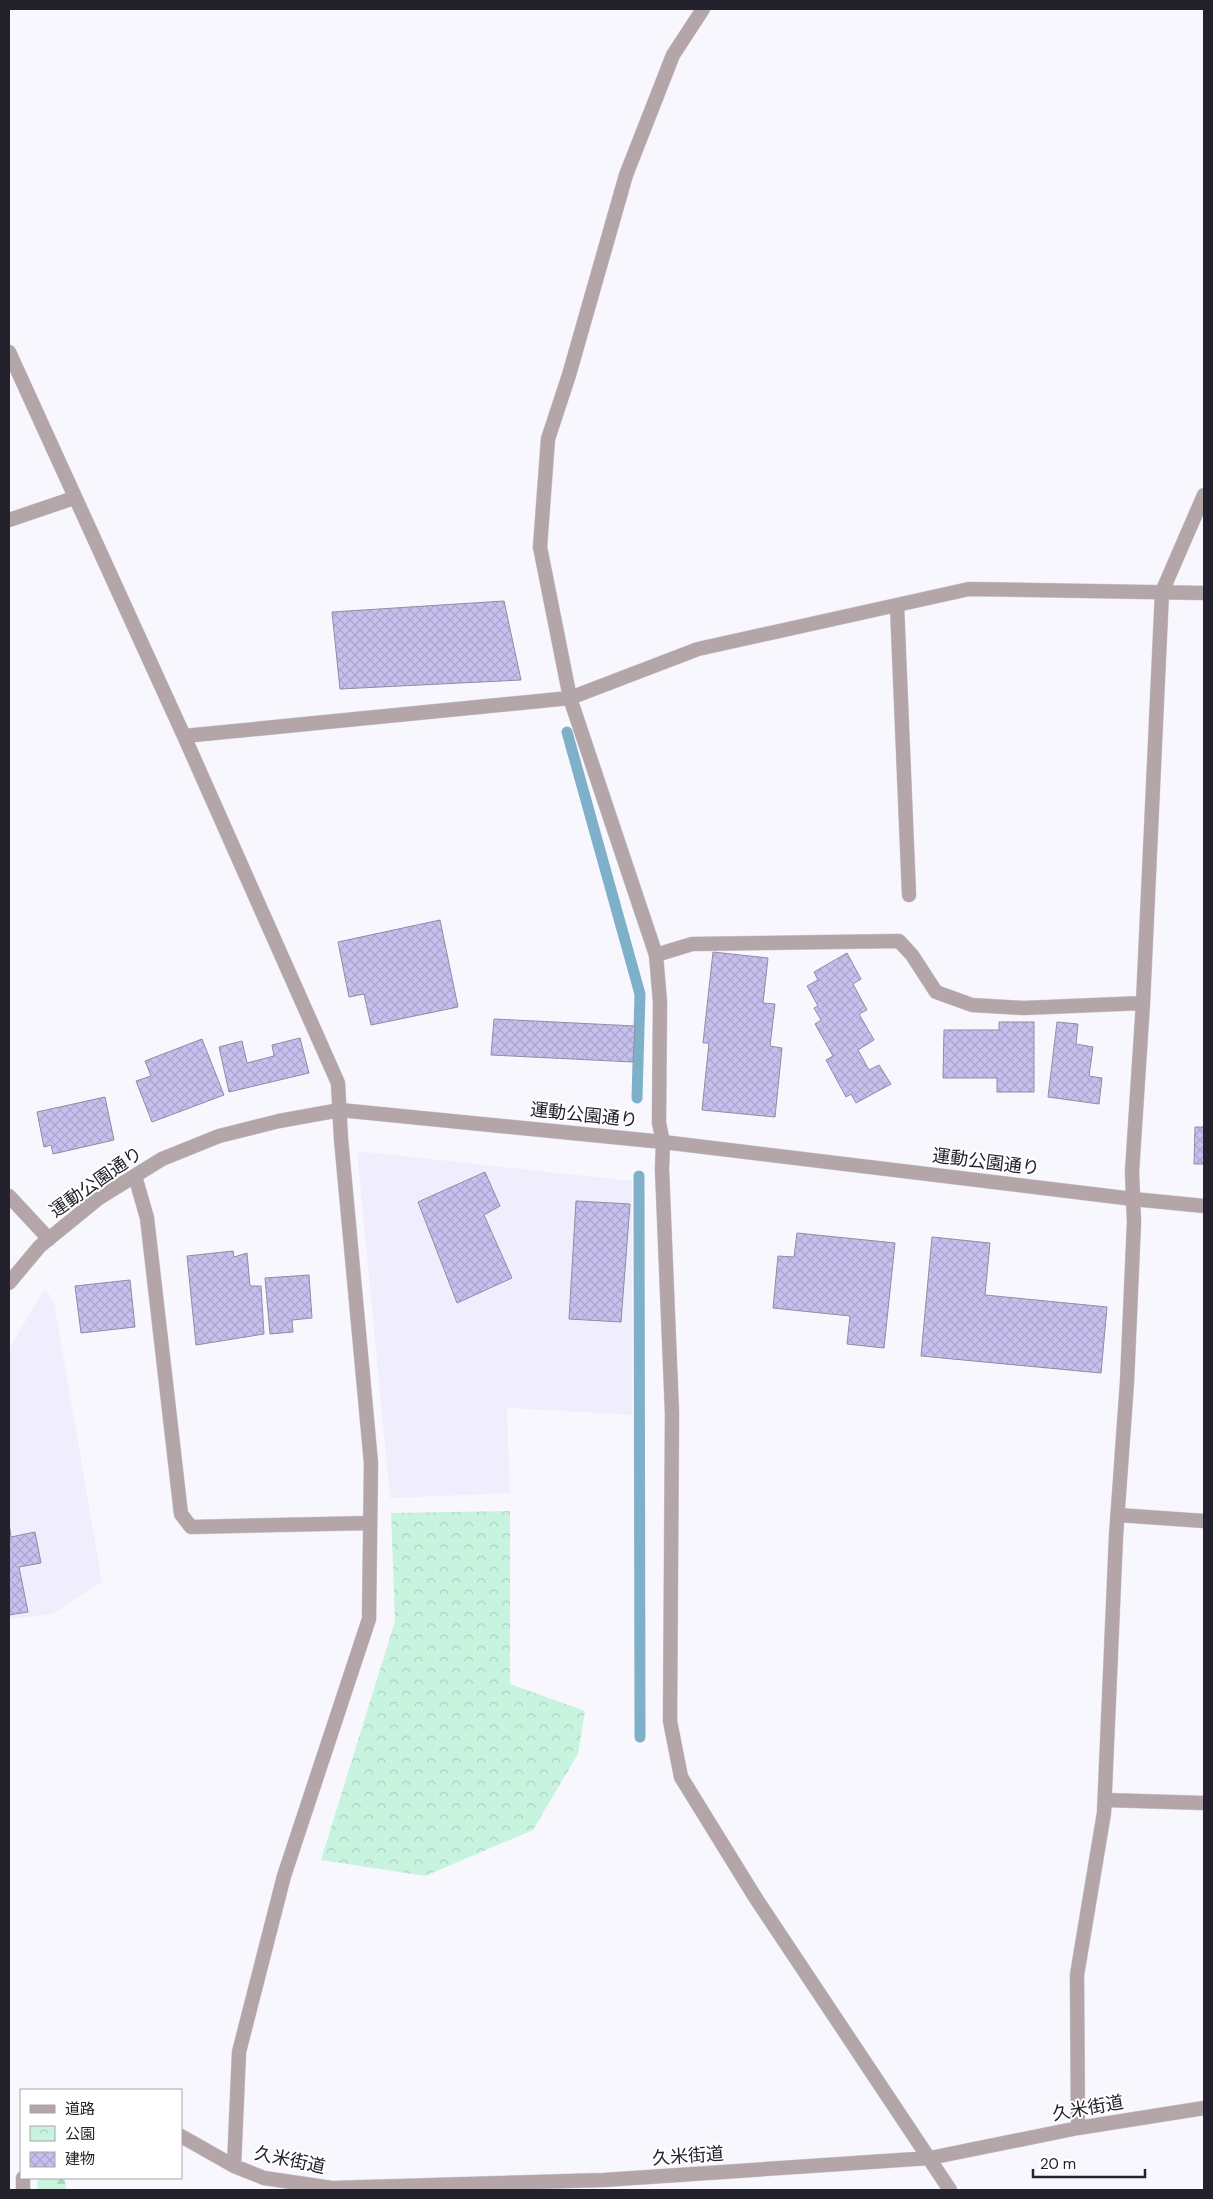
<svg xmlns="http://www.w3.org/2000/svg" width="1213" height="2199" viewBox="0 0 1213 2199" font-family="'DM Sans','Noto Sans JP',sans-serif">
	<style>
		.built { fill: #f0eefc }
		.forest { fill: url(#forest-firs) }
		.park { fill: url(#park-crowns) }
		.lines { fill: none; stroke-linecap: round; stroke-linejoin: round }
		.stream { stroke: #7eb0ca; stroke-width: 11 }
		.building { fill: url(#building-cross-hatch); stroke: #8f8ca5 }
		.service-casing { stroke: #d2d0d7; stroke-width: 15 }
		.minor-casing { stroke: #d2d0d7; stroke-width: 15 }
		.tertiary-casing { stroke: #d2d0d7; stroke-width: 15 }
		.service { stroke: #b3a5a8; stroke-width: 14 }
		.minor { stroke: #b3a5a8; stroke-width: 14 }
		.tertiary { stroke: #b3a5a8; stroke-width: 14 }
		.labels { text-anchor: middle; stroke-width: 4; stroke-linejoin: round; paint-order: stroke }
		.street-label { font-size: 18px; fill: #23212b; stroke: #fff }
	</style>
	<defs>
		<pattern id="forest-firs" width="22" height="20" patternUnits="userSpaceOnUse" patternTransform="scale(1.25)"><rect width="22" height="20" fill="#c8f4df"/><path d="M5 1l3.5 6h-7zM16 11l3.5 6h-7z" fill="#acd1c0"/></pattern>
		<pattern id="park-crowns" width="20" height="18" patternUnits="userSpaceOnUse" patternTransform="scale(1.25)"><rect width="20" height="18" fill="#c8f4df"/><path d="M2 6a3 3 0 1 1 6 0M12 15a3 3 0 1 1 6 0" fill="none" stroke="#acd1c0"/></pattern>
		<pattern id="building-cross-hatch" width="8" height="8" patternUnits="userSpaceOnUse" patternTransform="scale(1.25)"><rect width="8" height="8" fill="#c7c0ef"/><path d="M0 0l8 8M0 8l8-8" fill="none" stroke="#aba5cd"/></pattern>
	</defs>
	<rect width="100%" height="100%" fill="#f8f7fd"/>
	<!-- built -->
	<path class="built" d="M357 1151 632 1181V1415L507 1408 510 1493 390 1498Z
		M45 1288 54 1302 102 1582 52 1614 9 1619V1349Z"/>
	<!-- forest -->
	<path class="forest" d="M38 2178H65L66 2190H37Z"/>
	<!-- park -->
	<path class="park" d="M510 1511V1684L585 1711 578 1754 533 1830 425 1876 321 1860 395 1621 391 1513Z"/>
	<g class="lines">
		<!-- stream -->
		<path class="stream" d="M567 732 640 994 637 1098
			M639 1176 640 1737"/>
	</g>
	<!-- building -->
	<path class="building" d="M504 601 521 680 340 689 332 612Z
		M440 920 458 1007 371 1025 364 994 349 997 338 942Z
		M713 952 768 958 763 1003 775 1004 770 1046 782 1048 775 1117 702 1110 709 1043H703Z
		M847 953 861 979 853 984 867 1010 859 1014 874 1040 858 1050 869 1070 879 1065 891 1084 856 1103 851 1094 846 1097 826 1060 833 1056 815 1024 821 1020 814 1008 818 1006 807 986 818 980 814 972Z
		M494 1019 635 1026 633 1062 491 1055Z
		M999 1022H1034V1092H997V1078H943L944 1030H999Z
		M1057 1022 1078 1024 1076 1044 1093 1047 1089 1076 1102 1078 1099 1104 1048 1097Z
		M300 1038 309 1073 229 1092 219 1047 242 1041 247 1063 274 1056 272 1045Z
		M202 1039 224 1095 152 1122 136 1081 151 1076 145 1061Z
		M105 1097 114 1140 53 1154 51 1145 44 1147 37 1112Z
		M1195 1127H1204V1164H1194Z
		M485 1172 500 1206 484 1215 512 1278 457 1303 418 1202Z
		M576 1201 630 1204 621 1322 569 1319Z
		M797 1233 895 1243 884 1348 847 1344 850 1316 773 1308 778 1256 794 1257Z
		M932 1237 990 1243 985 1295 1107 1307 1101 1373 921 1356Z
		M233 1251 234 1257 247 1253 250 1286H261L264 1334 196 1345 187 1256Z
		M309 1275 312 1318 292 1320 293 1332 270 1334 265 1278Z
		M130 1280 135 1327 81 1333 75 1286Z
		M9 1523 11 1537 35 1532 41 1563 19 1567 28 1612 9 1615Z"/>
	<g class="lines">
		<defs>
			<path id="service" d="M9 520 74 498
				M1162 592 1204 495
				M9 1196 49 1239
				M1105 1800 1204 1803"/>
			<path id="minor" d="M703 9 673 55 626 175 569 375 548 439 540 547 570 698 656 955 660 1002 659 1123 663 1142 662 1169 672 1413 670 1721 681 1777 755 1897 950 2190
				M9 352 184 736 338 1083 341 1139 371 1463 369 1619 284 1876 239 2052 234 2166
				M897 605 909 895
				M184 736 570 698 698 649 969 589 1204 593
				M656 955 692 944 899 941 912 955 936 992 972 1005 1024 1008 1143 1003
				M135 1176 147 1218 181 1514 191 1527 370 1523
				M1118 1515 1204 1521
				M1078 2128 1077 1975 1104 1813 1116 1536 1127 1382 1134 1222 1132 1172 1143 1003 1162 592
				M181 2136 234 2166 264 2178 332 2188 604 2180 930 2158 1078 2128 1204 2108
				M23 2190V2178"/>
			<path id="tertiary" d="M9 1283 40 1246 99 1198 162 1159 219 1136 279 1121 340 1110 663 1142 1133 1199 1204 1206"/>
		</defs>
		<!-- service casing -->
		<use href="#service" class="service-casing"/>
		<!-- minor casing -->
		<use href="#minor" class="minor-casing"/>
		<!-- tertiary casing -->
		<use href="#tertiary" class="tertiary-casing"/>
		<!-- service -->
		<use href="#service" class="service"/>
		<!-- minor -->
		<use href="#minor" class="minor"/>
		<!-- tertiary -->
		<use href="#tertiary" class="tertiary"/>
	</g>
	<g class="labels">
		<!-- street labels -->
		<g class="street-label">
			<text transform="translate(584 1115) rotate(6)" y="6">運動公園通り</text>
			<text transform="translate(986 1162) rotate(7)" y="6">運動公園通り</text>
			<text transform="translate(96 1182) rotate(-35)" y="6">運動公園通り</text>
			<text transform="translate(1088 2108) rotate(-10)" y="6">久米街道</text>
			<text transform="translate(688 2156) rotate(-4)" y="6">久米街道</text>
			<text transform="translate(290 2160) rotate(12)" y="6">久米街道</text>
		</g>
	</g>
	<!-- border -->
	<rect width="1213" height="2199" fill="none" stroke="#23212b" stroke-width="20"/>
	<!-- legend -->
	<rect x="20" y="2089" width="162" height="90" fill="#ffffff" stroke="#a7a6aa"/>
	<rect x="30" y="2105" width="25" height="8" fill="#b3a5a8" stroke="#a7a6aa"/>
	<text x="65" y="2114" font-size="15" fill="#23212b">道路</text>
	<rect x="30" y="2126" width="25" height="15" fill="url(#park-crowns)" stroke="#a7a6aa"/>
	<text x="65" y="2139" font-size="15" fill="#23212b">公園</text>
	<rect x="30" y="2152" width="25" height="15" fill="url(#building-cross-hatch)" stroke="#a7a6aa"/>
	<text x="65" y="2164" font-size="15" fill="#23212b">建物</text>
	<!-- scale -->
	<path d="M1033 2169v8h112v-8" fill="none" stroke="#23212b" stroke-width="2.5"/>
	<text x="1040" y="2169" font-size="15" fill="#23212b" stroke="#ffffff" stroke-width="4" paint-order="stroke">20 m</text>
</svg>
